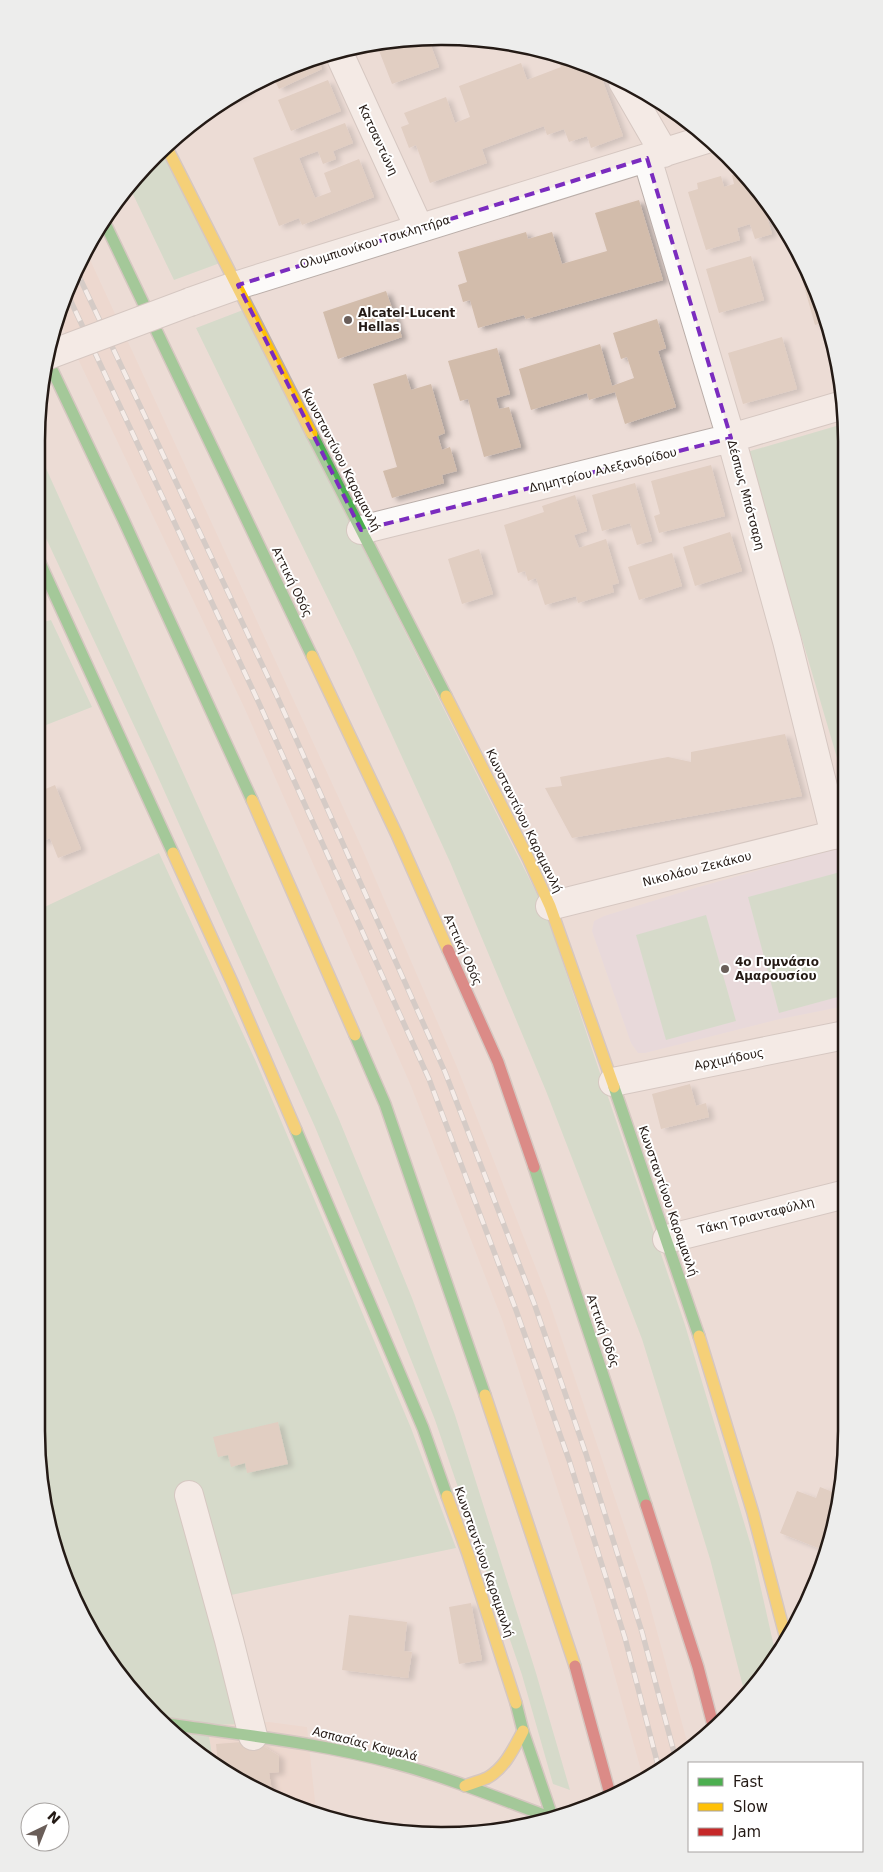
<svg xmlns="http://www.w3.org/2000/svg" width="883" height="1872" viewBox="0 0 883 1872" font-family="'DejaVu Sans',sans-serif">
	<style>
		.built { fill: #eed3c7 }
		.education { fill: #e2d6e0 }
		.green { fill: #bad8bd }
		.building { fill: #d2bcab; filter: url(#shadow) }
		.lines { fill: none; stroke-linecap: round; stroke-linejoin: round }
		.street-casing { stroke: #baaea9; stroke-width: 30 }
		.fast-casing { stroke: #baaea9; stroke-width: 14 }
		.slow-casing { stroke: #baaea9; stroke-width: 14 }
		.jam-casing { stroke: #baaea9; stroke-width: 14 }
		.street { stroke: #fcfaf9; stroke-width: 28 }
		.fast { stroke: #4caf50; stroke-width: 11 }
		.slow { stroke: #ffc107; stroke-width: 11 }
		.jam { stroke: #c62828; stroke-width: 11 }
		.rail-casing { stroke: #b9b6b4; stroke-width: 5.5 }
		.rail { stroke: #fff; stroke-width: 4; stroke-dasharray: 11; stroke-linecap: butt }
		.street-bridge-casing { stroke: #baaea9; stroke-width: 30; stroke-linecap: butt }
		.street-bridge { stroke: #fcfaf9; stroke-width: 28 }
		.marked { fill: none; stroke: #7b2cbf; stroke-width: 4; stroke-dasharray: 10 6; stroke-linejoin: round }
		.poi-dot { fill: #6a5e59; stroke: #fff; stroke-width: 2 }
		.labels { text-anchor: middle; stroke-width: 4; stroke-linejoin: round; paint-order: stroke }
		.street-label { font-size: 12px; fill: #241a15; stroke: #fff }
		.poi-label { font-size: 12px; font-weight: bold; fill: #241a15; stroke: #fff; text-anchor: start }
		.rim { fill: none; stroke: #241a15; stroke-width: 2.5 }
	</style>
	<defs>
		<filter id="shadow"><feDropShadow dx="5.5" dy="3" stdDeviation="2.5" flood-color="#0004"/></filter>
	</defs>
	<rect width="100%" height="100%" fill="#ecdcd6"/>
	<!-- built -->
	<path class="built" d="M86 251 361 846 457 1067 550 1304 646 1591 688 1745 644 1781 595 1605 503 1322 411 1086 244 707 58 317 67 287Z
		M269 1722 307 1727 316 1810 239 1782 213 1760 207 1725Z"/>
	<!-- education -->
	<path class="education" d="M845 846V1006L780 1019 645 1053H638L631 1043 592 931 594 921 604 916 695 888Z"/>
	<!-- green -->
	<path class="green" d="M162 149 220 263 174 280 129 186 155 155Z
		M243 310 545 910 685 1325 752 1549 775 1651 746 1698 710 1559 642 1339 546 1091 450 862 354 652 196 328Z
		M843 424 845 785 747 452Z
		M36 446 338 1117 412 1298 455 1415 536 1673 570 1790 553 1784 522 1675 435 1420 390 1307 315 1127 153 766 36 517Z
		M51 620 92 707 36 729V624Z
		M159 853 257 1064 411 1428 456 1548 217 1598 246 1724 207 1725 213 1760 137 1697 90 1633 58 1561 36 1430V911Z
		M844 871 845 995 779 1013 748 897Z
		M706 915 736 1021 666 1040 636 935Z"/>
	<!-- building -->
	<path class="building" d="M428 38 439 67 392 84 376 43Z
		M557 55 598 68 623 136 591 148 587 136 569 142 564 129 547 135 544 126 482 149 487 163 430 183 416 145 409 148 401 127 409 124 404 113 446 97 455 123 470 117 459 86 521 63 527 80 561 67Z
		M317 58 322 69 279 89 272 75 286 67Z
		M328 80 341 111 291 131 278 100Z
		M249 87 250 90 217 106V104Z
		M345 123 353 143 333 151 336 159 323 164 318 151 299 158 315 198 331 192 324 173 359 159 374 197 302 225 299 218 279 226 253 158Z
		M741 173 760 192 772 234 755 239 750 224 737 228 740 240 706 250 688 192 698 189 697 183 721 176 724 187 734 184 732 175Z
		M639 200 663 280 526 319 524 315 478 328 470 300 463 302 458 285 467 282 458 252 526 232 528 239 552 232 562 264 607 251 595 213Z
		M751 256 764 300 719 313 706 269Z
		M810 277 816 286 825 322 815 325 802 279Z
		M386 291 402 337 338 359 323 312Z
		M657 319 666 348 658 351 676 407 625 424 615 392 589 400 587 393 531 410 519 369 600 344 612 386 634 378 627 357 621 359 613 333Z
		M782 337 797 389 743 404 728 353Z
		M497 348 510 394 496 398 499 409 509 407 521 447 484 457 468 399 460 401 448 361Z
		M406 374 411 390 431 384 445 433 438 436 442 450 450 447 457 471 442 475 444 483 392 498 383 471 397 467 373 384Z
		M711 465 725 516 659 533 654 516 660 514 651 481Z
		M635 483 652 541 637 545 630 523 602 531 592 495Z
		M575 495 587 531 574 535 579 548 606 539 619 583 612 585 614 592 578 603 576 596 545 605 536 578 528 581 525 571 518 573 504 525 544 512 542 506Z
		M730 532 742 571 695 586 683 547Z
		M479 549 493 594 462 604 448 559Z
		M672 553 682 586 639 600 628 567Z
		M785 734 802 796 572 838 545 788 562 786 560 777 668 757 691 762V752Z
		M55 785 81 849 58 858 50 838 41 842 36 829V793Z
		M690 1084 696 1106 706 1103 709 1117 661 1129 652 1094Z
		M278 1422 288 1464 247 1473 245 1463 231 1467 228 1455 218 1457 213 1437Z
		M820 1487 840 1495 839 1509 826 1551 780 1533 797 1491 816 1498Z
		M471 1603 482 1660 459 1664 449 1607Z
		M349 1615 407 1622 404 1651 412 1652 408 1678 342 1670Z
		M255 1741 279 1756V1772L269 1773 272 1791 267 1792 239 1782 218 1764 216 1744Z"/>
	<g class="lines">
		<defs>
			<path id="street" d="M338 51 419 228
				M623 82 664 153
				M647 158 731 438 787 641 835 835
				M190 302 238 285 707 139
				M361 530 731 438 843 405
				M550 906 845 832
				M613 1082 845 1035
				M667 1239 846 1194
				M189 1495 229 1640 253 1736"/>
			<path id="fast" d="M103 219 312 656
				M46 357 123 519 252 800
				M312 434 446 696
				M36 554 173 853
				M355 1035 385 1104 485 1395
				M614 1087 699 1336
				M296 1130 423 1428 447 1496
				M534 1167 646 1505
				M516 1703 523 1731 552 1816
				M168 1724C243 1735 320 1743 394 1763 447 1777 498 1798 549 1817"/>
			<path id="slow" d="M166 146 312 434
				M312 656 397 835 448 950
				M446 696 528 858 550 906 614 1087
				M252 800 355 1035
				M173 853 232 982 296 1130
				M699 1336 753 1513 785 1635
				M485 1395 575 1666
				M447 1496 468 1554 516 1703
				M465 1786C472 1783 480 1781 487 1778 505 1768 514 1748 523 1731"/>
			<path id="jam" d="M448 950 498 1062 534 1167
				M646 1505 698 1667 713 1725
				M575 1666 610 1794"/>
		</defs>
		<!-- street casing -->
		<use href="#street" class="street-casing"/>
		<!-- fast casing -->
		<use href="#fast" class="fast-casing"/>
		<!-- slow casing -->
		<use href="#slow" class="slow-casing"/>
		<!-- jam casing -->
		<use href="#jam" class="jam-casing"/>
		<!-- street -->
		<use href="#street" class="street"/>
		<!-- fast -->
		<use href="#fast" class="fast"/>
		<!-- slow -->
		<use href="#slow" class="slow"/>
		<!-- jam -->
		<use href="#jam" class="jam"/>
		<defs>
			<path id="rail" d="M76 270 276 694 445 1072 534 1303 586 1454 642 1632 675 1756
				M66 291 258 701 429 1079 516 1310 569 1460 625 1638 659 1769"/>
		</defs>
		<!-- rail casing -->
		<use href="#rail" class="rail-casing"/>
		<!-- rail -->
		<use href="#rail" class="rail"/>
		<defs>
			<path id="street-bridge" d="M46 356 190 302"/>
		</defs>
		<!-- street-bridge casing -->
		<use href="#street-bridge" class="street-bridge-casing"/>
		<!-- street-bridge -->
		<use href="#street-bridge" class="street-bridge"/>
	</g>
	<!-- marked area -->
	<path d="M0 0H883V1872H0ZM647 158 731 438 361 530 238 285Z" fill="#ecdcd6" fill-opacity=".55" fill-rule="evenodd"/>
	<path class="marked" d="M647 158 731 438 361 530 238 285Z"/>
	<!-- markers -->
	<g class="poi-dot">
		<circle cx="348" cy="320" r="5"/>
		<circle cx="725" cy="969" r="5"/>
	</g>
	<g class="labels">
		<!-- street labels -->
		<g class="street-label">
			<text transform="translate(378 140) rotate(65)" y="4">Κατσαντώνη</text>
			<text transform="translate(375 242) rotate(-17)" y="4">Ολυμπιονίκου Τσικλητήρα</text>
			<text transform="translate(341 460) rotate(63)" y="4">Κωνσταντίνου Καραμανλή</text>
			<text transform="translate(603 470) rotate(-14)" y="4">Δημητρίου Αλεξανδρίδου</text>
			<text transform="translate(746 495) rotate(75)" y="4">Δέσπως Μπότσαρη</text>
			<text transform="translate(292 582) rotate(64)" y="4">Αττική Οδός</text>
			<text transform="translate(524 821) rotate(64)" y="4">Κωνσταντίνου Καραμανλή</text>
			<text transform="translate(697 869) rotate(-14)" y="4">Νικολάου Ζεκάκου</text>
			<text transform="translate(463 950) rotate(66)" y="4">Αττική Οδός</text>
			<text transform="translate(729 1059) rotate(-11)" y="4">Αρχιμήδους</text>
			<text transform="translate(668 1201) rotate(71)" y="4">Κωνσταντίνου Καραμανλή</text>
			<text transform="translate(756 1216) rotate(-14)" y="4">Τάκη Τριανταφύλλη</text>
			<text transform="translate(603 1331) rotate(71)" y="4">Αττική Οδός</text>
			<text transform="translate(484 1562) rotate(71)" y="4">Κωνσταντίνου Καραμανλή</text>
			<text transform="translate(365 1744) rotate(14)" y="4">Ασπασίας Καψαλά</text>
		</g>
		<!-- poi labels -->
		<g class="poi-label">
			<text x="358" y="317">Alcatel-Lucent<tspan x="358" dy="14">Hellas</tspan></text>
			<text x="735" y="966">4ο Γυμνάσιο<tspan x="735" dy="14">Αμαρουσίου</tspan></text>
		</g>
	</g>
	<!-- crop -->
	<path d="M0 0H883V1872H0ZM441 45H442A396 396 0 0 1 838 441V1431A396 396 0 0 1 442 1827H441A396 396 0 0 1 45 1431V441A396 396 0 0 1 441 45Z" fill="#ededec" fill-rule="evenodd"/>
	<path class="rim" d="M441 45H442A396 396 0 0 1 838 441V1431A396 396 0 0 1 442 1827H441A396 396 0 0 1 45 1431V441A396 396 0 0 1 441 45Z"/>
	<!-- legend -->
	<rect x="688" y="1762" width="175" height="90" fill="#ffffff" stroke="#a7a3a1"/>
	<rect x="698" y="1778" width="25" height="8" fill="#4caf50" stroke="#a7a3a1"/>
	<text x="733" y="1787" font-size="15" fill="#241a15">Fast</text>
	<rect x="698" y="1803" width="25" height="8" fill="#ffc107" stroke="#a7a3a1"/>
	<text x="733" y="1812" font-size="15" fill="#241a15">Slow</text>
	<rect x="698" y="1828" width="25" height="8" fill="#c62828" stroke="#a7a3a1"/>
	<text x="733" y="1837" font-size="15" fill="#241a15">Jam</text>
	<!-- north arrow -->
	<g transform="translate(45 1827) rotate(43)"><circle r="24" fill="#ffffff" stroke="#a7a3a1"/>
	<path d="M0-4L9 19L0 12L-9 19Z" fill="#6a5e59"/>
	<text y="-8" font-size="14" font-weight="bold" text-anchor="middle" fill="#241a15">N</text>
	</g>
</svg>
